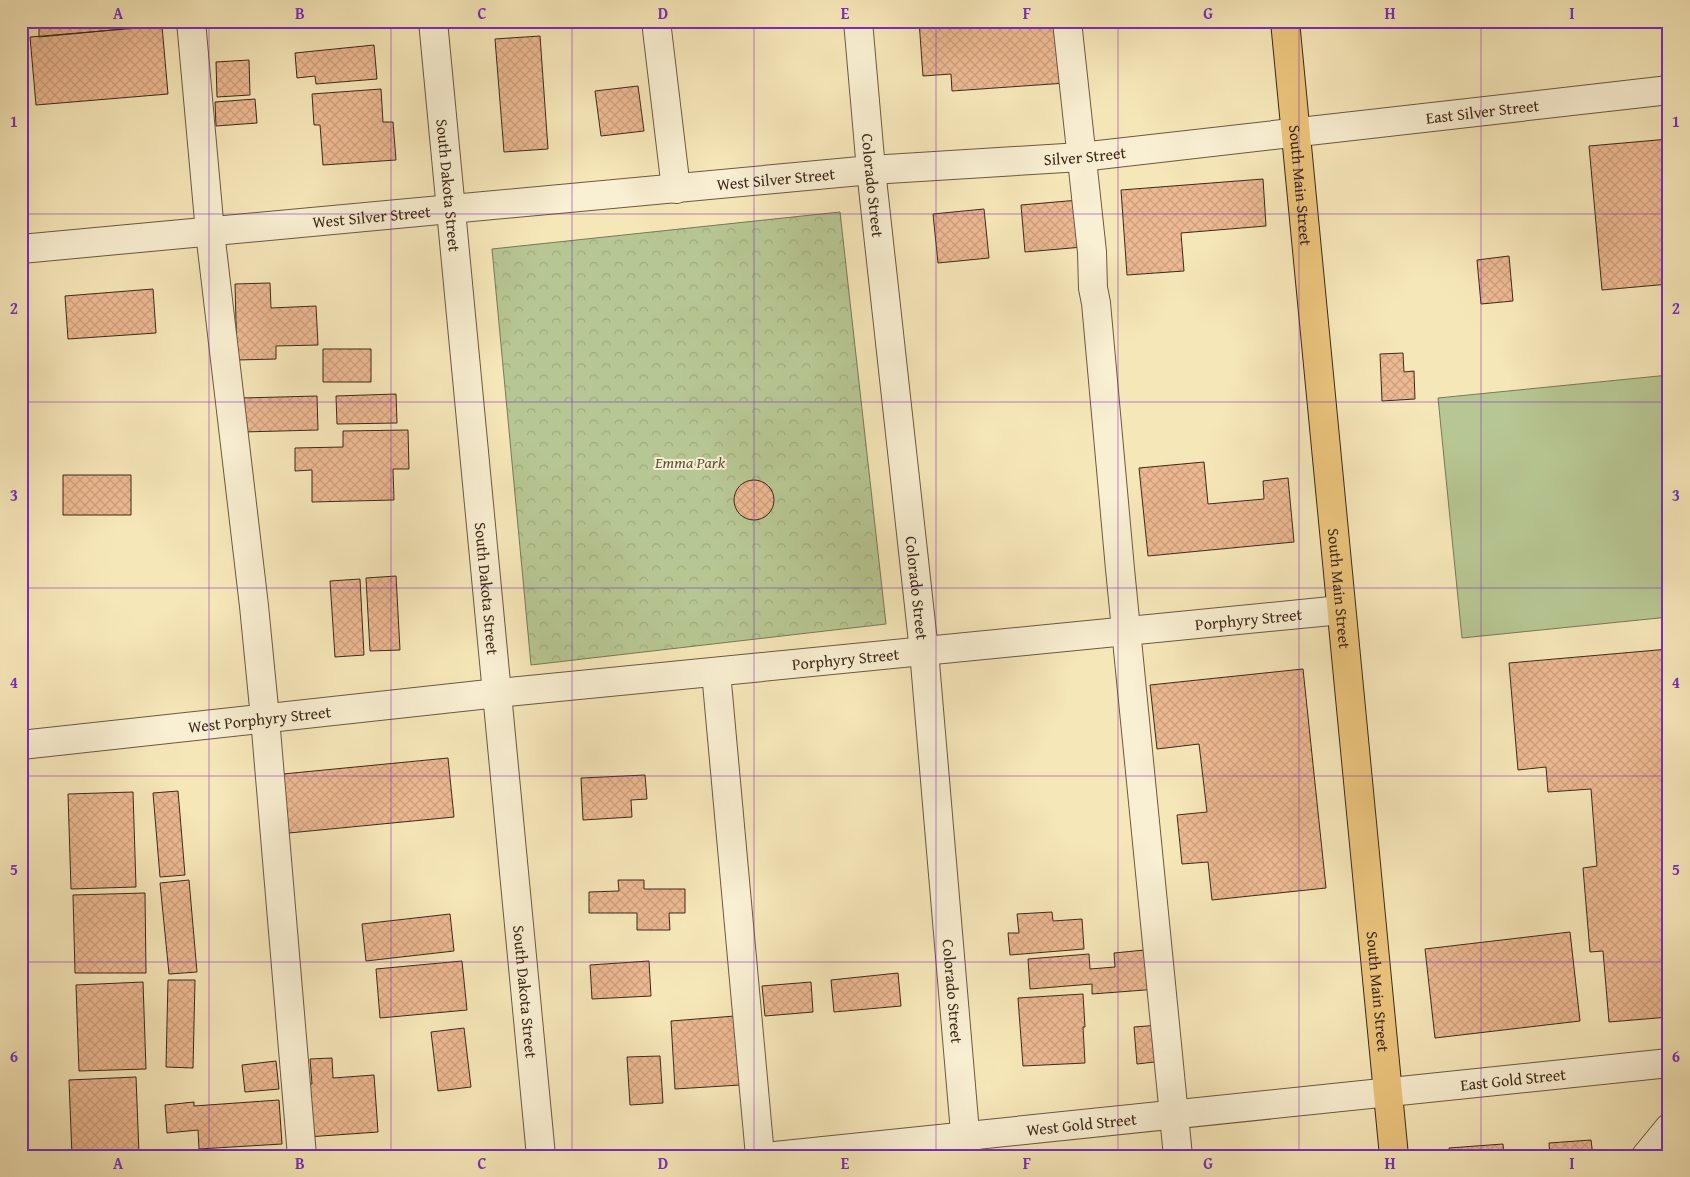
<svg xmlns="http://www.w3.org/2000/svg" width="1690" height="1177" viewBox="0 0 1690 1177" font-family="'Gentium Book Plus',serif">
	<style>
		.forest { fill: url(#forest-crowns); stroke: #7a7856 }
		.pitch { fill: #b7c793; stroke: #7a7856 }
		.building { fill: url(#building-cross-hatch); stroke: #3d2818 }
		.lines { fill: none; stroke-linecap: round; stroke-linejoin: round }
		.minor-casing { stroke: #6b5840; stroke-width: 30 }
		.major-casing { stroke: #3d2818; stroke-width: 30 }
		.minor { stroke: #f9efd2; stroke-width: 28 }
		.major { stroke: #ebc47c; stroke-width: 28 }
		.grid { fill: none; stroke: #7b2cbf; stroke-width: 1; stroke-opacity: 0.55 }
		.labels { text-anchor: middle; stroke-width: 4; stroke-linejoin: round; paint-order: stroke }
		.street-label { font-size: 16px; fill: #3d2818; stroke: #f9efd2 }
		.park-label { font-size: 16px; font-style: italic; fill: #5c5037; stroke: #f9efd2 }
		.neatline { fill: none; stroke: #7b2cbf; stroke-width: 2 }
		.grid-label { font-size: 16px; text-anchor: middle; font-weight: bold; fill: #7b2cbf }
	</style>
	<defs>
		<pattern id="forest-crowns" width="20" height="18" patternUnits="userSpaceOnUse" patternTransform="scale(1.25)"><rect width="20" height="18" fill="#b7c793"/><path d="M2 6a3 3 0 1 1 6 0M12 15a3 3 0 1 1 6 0" fill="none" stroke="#9eab7e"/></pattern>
		<pattern id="building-cross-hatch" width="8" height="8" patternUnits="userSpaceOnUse" patternTransform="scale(1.25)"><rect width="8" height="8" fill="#edb992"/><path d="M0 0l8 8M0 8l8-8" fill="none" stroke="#cc9f7d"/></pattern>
	</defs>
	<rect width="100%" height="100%" fill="#f6e7b9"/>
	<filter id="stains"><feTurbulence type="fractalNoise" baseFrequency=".004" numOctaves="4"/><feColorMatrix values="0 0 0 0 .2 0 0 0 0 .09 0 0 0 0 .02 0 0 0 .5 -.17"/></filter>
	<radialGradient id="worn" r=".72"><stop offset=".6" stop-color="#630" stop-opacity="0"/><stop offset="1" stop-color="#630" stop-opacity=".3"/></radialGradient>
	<!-- forest -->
	<path class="forest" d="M840 212 886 624 531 665 492 249Z"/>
	<!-- pitch -->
	<path class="pitch" d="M1669 375V617L1462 638 1438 398Z"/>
	<!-- building -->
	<path class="building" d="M39 21H122L123 29 39 37Z
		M919 21H1062L1066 83 952 91 951 74 923 76Z
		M162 26 168 94 36 105 30 37Z
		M540 36 548 149 504 152 495 39Z
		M374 45 377 79 316 84 315 76 297 78 295 53Z
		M249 60 250 95 217 97 216 62Z
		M638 86 644 131 601 136 595 91Z
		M381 89 383 122H393L396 160 323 165 320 125H314L312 94Z
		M255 99 257 123 216 126 215 102Z
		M1669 139V284L1602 290 1589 146Z
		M1263 179 1266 226 1181 233 1184 271 1127 275 1121 190Z
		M1079 200 1083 247 1025 252 1021 205Z
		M984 209 989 258 938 263 933 214Z
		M1509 256 1513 301 1481 304 1477 260Z
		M270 283 271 308 316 306 318 345 276 346V359L237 360 235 284Z
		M153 289 156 333 68 339 65 296Z
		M323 349H371V382H323Z
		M1403 353 1404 372 1414 371 1415 399 1382 401 1380 354Z
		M396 394 397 423 337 424 336 396Z
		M317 396 318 430 243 432 242 398Z
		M408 430 409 469H393L394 500 312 502V470L295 471V448L343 447V431Z
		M1204 462 1208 504 1264 499 1263 481 1288 478 1294 542 1148 556 1139 468Z
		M63 475H131V515H63Z
		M734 500a20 20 0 1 1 40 0a20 20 0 1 1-40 0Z
		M396 576 400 650 370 651 366 578Z
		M360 579 364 655 335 657 330 581Z
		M1669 649V1017L1609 1022 1603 951 1590 952 1583 868 1597 866 1591 789 1548 792 1546 767 1518 770 1509 663Z
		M1303 669 1326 888 1212 900 1208 862 1182 864 1177 815 1207 812 1199 744 1157 749 1150 685Z
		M448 758 454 817 289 833 283 774Z
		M645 775 647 799 631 800 632 817 583 820 581 778Z
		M178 791 185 875 160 877 153 793Z
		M133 792 136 887 71 889 68 794Z
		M189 880 197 972 169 974 160 883Z
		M618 880H644V889H685V913H669L670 930H637V913H589V892L619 891Z
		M145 893 146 973H75L73 895Z
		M1052 912 1053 921 1082 919 1084 949 1010 955 1008 933H1019L1017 914Z
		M450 914 454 951 366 961 362 924Z
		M1570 932 1580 1021 1435 1038 1425 949Z
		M1155 949 1158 989 1092 994V984L1030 989 1028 959 1089 954 1090 969 1115 967 1114 953Z
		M462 961 467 1010 380 1018 376 969Z
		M649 961 651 996 592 999 590 965Z
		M898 973 901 1006 834 1012 831 980Z
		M168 980H195L193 1068 166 1067Z
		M143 982 146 1069 79 1071 76 985Z
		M811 982 813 1012 765 1016 762 986Z
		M1083 994 1085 1027H1083L1085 1063 1023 1066 1018 998Z
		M735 1016 740 1085 675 1089 671 1021Z
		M1160 1025 1163 1061 1137 1064 1134 1027Z
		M464 1028 471 1087 438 1091 431 1032Z
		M660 1056 663 1103 630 1105 627 1057Z
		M332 1058 333 1078 374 1075 378 1132 307 1137 303 1085 312 1084 310 1059Z
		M276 1061 279 1089 245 1092 242 1065Z
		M136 1077 139 1154 72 1156 69 1080Z
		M279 1100 282 1144 199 1149 198 1130 167 1133 165 1105 194 1102V1106Z
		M1591 1140 1593 1156H1550L1549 1143Z
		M1503 1144 1504 1156H1450L1449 1148Z"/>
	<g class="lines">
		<defs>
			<g id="minor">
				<path d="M191 21 210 232 254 606 265 718 302 1156"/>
				<path id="s1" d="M433 21 541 1156"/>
				<path d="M656 21 676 189"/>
				<path id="s2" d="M858 21 871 170 924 651 967 1156"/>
				<path d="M1067 21 1092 252 1093 288 1096 303 1120 569 1178 1156"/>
				<path id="s3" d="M21 249 871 170 1081 157 1669 90"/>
				<path d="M716 672 760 1156"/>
				<path id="s4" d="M21 745 498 693 1341 610"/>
				<path id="s5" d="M775 1156 1669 1063"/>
				<path d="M1646 1156 1669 1128"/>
			</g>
			<g id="major">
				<path id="s6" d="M1285 21 1394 1156"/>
			</g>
		</defs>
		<!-- minor casing -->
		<use href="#minor" class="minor-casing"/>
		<!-- major casing -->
		<use href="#major" class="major-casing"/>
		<!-- minor -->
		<use href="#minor" class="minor"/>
		<!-- major -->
		<use href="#major" class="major"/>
	</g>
	<!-- grid -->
	<path class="grid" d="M209 21V1156M391 21V1156M572 21V1156M754 21V1156M936 21V1156M1118 21V1156M1299 21V1156M1481 21V1156M21 214H1669M21 402H1669M21 588H1669M21 776H1669M21 962H1669"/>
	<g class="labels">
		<!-- street labels -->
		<g class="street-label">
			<text dy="6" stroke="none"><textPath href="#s3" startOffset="1468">East Silver Street</textPath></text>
			<text dy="6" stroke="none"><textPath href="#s3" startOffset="1068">Silver Street</textPath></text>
			<text dy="6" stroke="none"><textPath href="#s3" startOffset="758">West Silver Street</textPath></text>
			<text dy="6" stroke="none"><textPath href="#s1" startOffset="165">South Dakota Street</textPath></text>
			<text dy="6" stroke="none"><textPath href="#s2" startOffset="165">Colorado Street</textPath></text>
			<text dy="6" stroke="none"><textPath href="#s6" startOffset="165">South Main Street</textPath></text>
			<text dy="6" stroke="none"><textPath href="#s3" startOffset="352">West Silver Street</textPath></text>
			<text dy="6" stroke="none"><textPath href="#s1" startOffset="570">South Dakota Street</textPath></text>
			<text dy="6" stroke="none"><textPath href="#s2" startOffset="570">Colorado Street</textPath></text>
			<text dy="6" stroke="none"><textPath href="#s6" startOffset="570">South Main Street</textPath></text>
			<text dy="6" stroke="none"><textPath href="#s4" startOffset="1234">Porphyry Street</textPath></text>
			<text dy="6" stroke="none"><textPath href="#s4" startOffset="829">Porphyry Street</textPath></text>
			<text dy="6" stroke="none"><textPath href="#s4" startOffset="240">West Porphyry Street</textPath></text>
			<text dy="6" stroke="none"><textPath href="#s2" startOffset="975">Colorado Street</textPath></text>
			<text dy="6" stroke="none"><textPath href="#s1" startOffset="975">South Dakota Street</textPath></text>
			<text dy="6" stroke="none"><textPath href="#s6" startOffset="975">South Main Street</textPath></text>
			<text dy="6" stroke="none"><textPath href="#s5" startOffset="742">East Gold Street</textPath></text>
			<text dy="6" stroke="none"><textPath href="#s5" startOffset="308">West Gold Street</textPath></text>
		</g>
		<!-- park labels -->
		<g class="park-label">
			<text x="690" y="468">Emma Park</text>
		</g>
	</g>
	<!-- margin -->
	<rect width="1690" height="1177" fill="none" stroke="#f6e7b9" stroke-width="55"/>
	<rect x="28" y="28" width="1634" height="1122" class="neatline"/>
	<g class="grid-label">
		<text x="118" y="19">A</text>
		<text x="300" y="19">B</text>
		<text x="482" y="19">C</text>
		<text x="663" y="19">D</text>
		<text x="845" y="19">E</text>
		<text x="1027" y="19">F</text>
		<text x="1208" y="19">G</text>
		<text x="1390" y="19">H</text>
		<text x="1572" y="19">I</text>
		<text x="14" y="127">1</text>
		<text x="1676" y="127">1</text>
		<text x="14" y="314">2</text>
		<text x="1676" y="314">2</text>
		<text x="14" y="501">3</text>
		<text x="1676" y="501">3</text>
		<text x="14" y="688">4</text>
		<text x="1676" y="688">4</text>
		<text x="14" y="875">5</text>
		<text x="1676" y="875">5</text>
		<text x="14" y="1062">6</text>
		<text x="1676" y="1062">6</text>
		<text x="118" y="1169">A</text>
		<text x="300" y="1169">B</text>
		<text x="482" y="1169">C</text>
		<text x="663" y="1169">D</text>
		<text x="845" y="1169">E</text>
		<text x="1027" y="1169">F</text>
		<text x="1208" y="1169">G</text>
		<text x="1390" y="1169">H</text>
		<text x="1572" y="1169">I</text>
	</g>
	<rect width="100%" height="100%" filter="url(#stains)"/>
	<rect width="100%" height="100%" fill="url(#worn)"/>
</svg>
